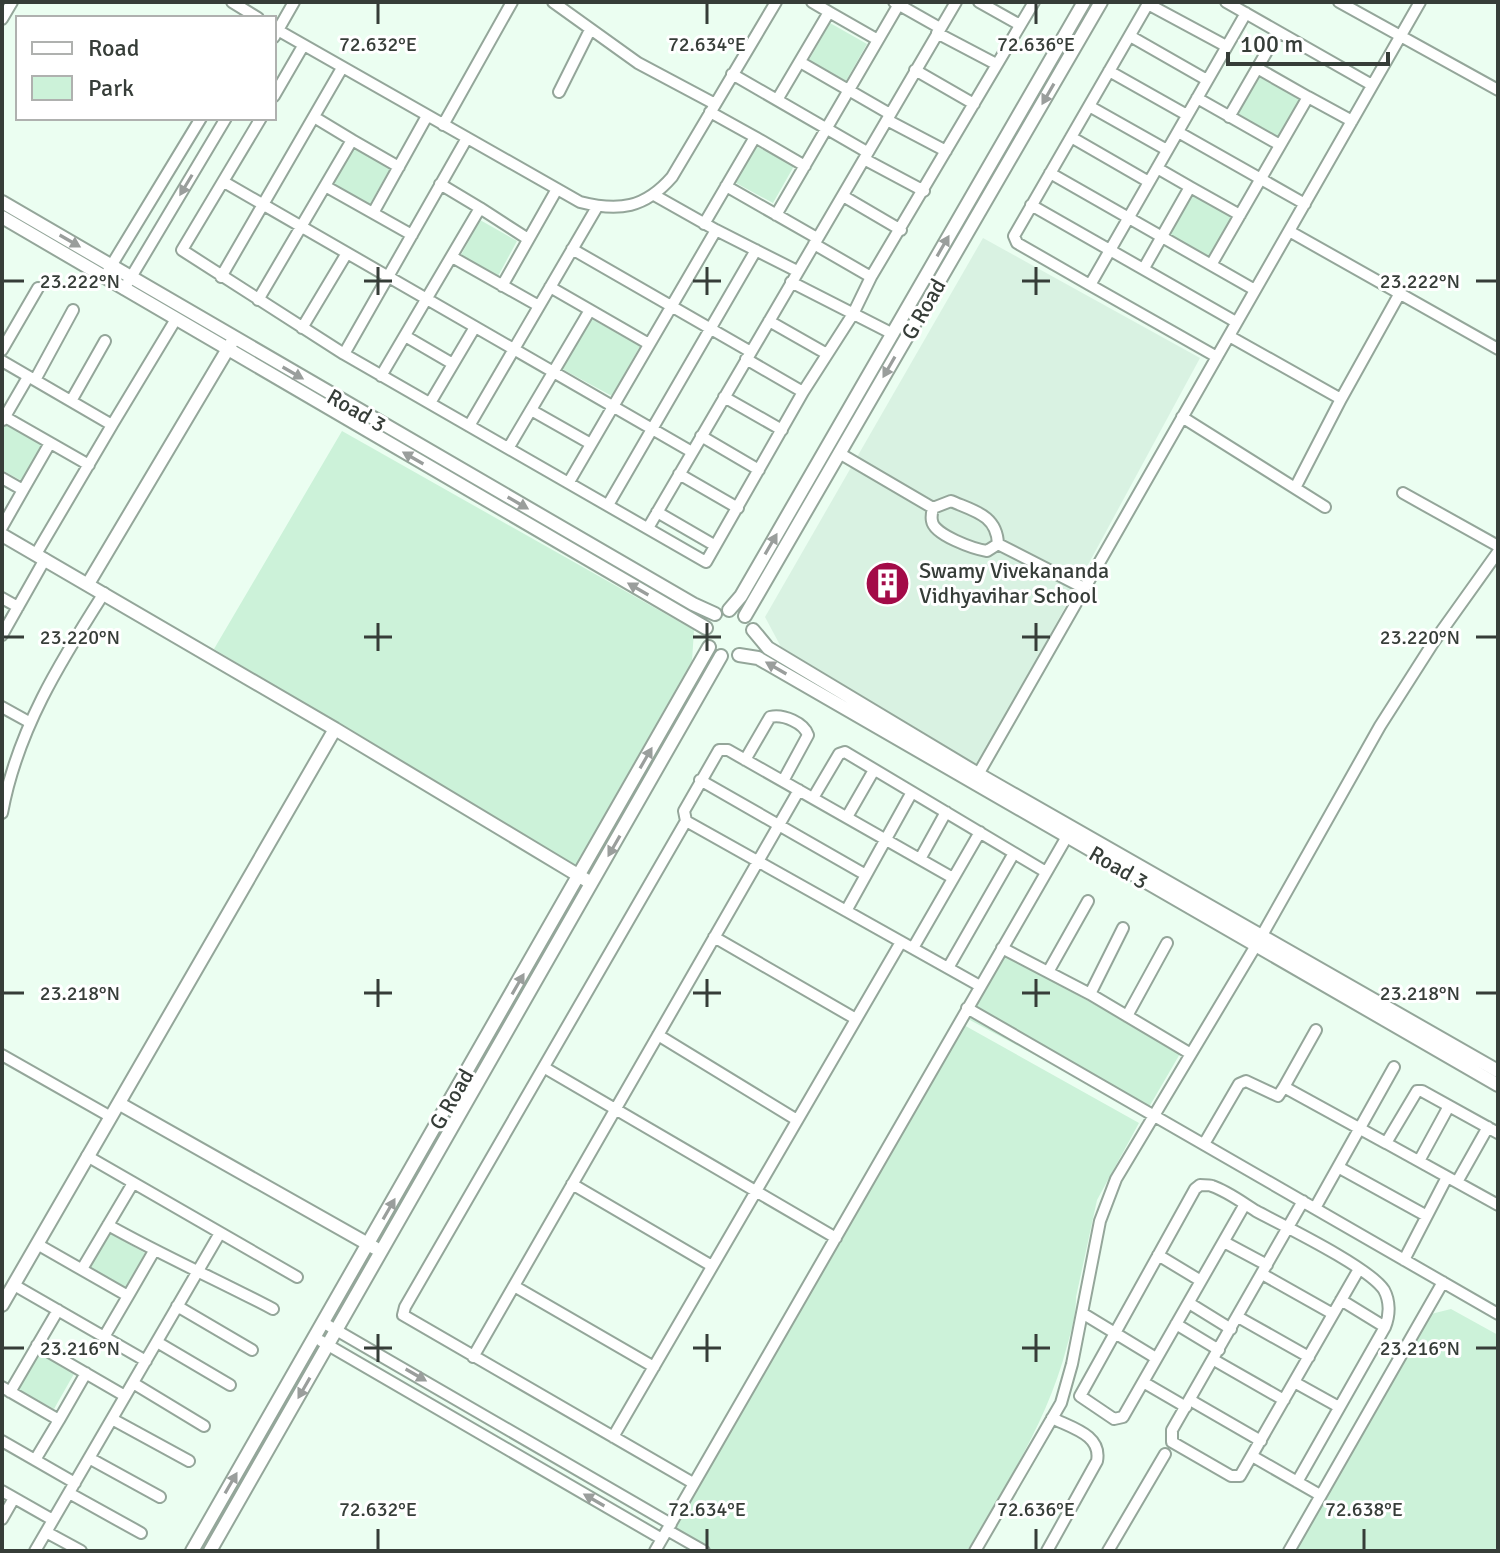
<svg xmlns="http://www.w3.org/2000/svg" width="1500" height="1553" viewBox="0 0 1500 1553" font-family="Signika,sans-serif">
	<style>
		.built { fill: #d9f2e2 }
		.green { fill: #ccf2d9 }
		.lines { fill: none; stroke-linecap: round; stroke-linejoin: round }
		.minor-casing { stroke: #94a69a; stroke-width: 14 }
		.tertiary-casing { stroke: #94a69a; stroke-width: 16 }
		.minor { stroke: #fff; stroke-width: 10 }
		.tertiary { stroke: #fff; stroke-width: 12 }
		.oneway { fill: #9a9e9c }
		.ticks { fill: none; stroke: #363d38; stroke-width: 3 }
		.labels { text-anchor: middle; stroke-width: 6; stroke-linejoin: round; paint-order: stroke }
		.street-label { font-size: 22px; fill: #363d38; stroke: #fff }
		.poi-label { font-size: 22px; fill: #363d38; stroke: #fff; text-anchor: start }
		.ticks-label { font-size: 20px; text-anchor: middle; fill: #363d38; stroke: #fff; stroke-width: 6; stroke-linejoin: round; paint-order: stroke }
	</style>
	<rect width="100%" height="100%" fill="#ebfef1"/>
	<!-- built -->
	<path class="built" d="M983 238 1200 358 979 766 781 647 765 617Z"/>
	<!-- green -->
	<path class="green" d="M830 23 867 44 846 81 809 60Z
		M1261 74 1303 97 1278 141 1236 117Z
		M756 146 794 166 773 203 736 183Z
		M354 147 391 167 370 204 333 184Z
		M1193 192 1235 216 1210 260 1168 236Z
		M480 220 517 241 497 278 460 257Z
		M590 318 640 346 612 396 562 369Z
		M6 424 43 444 22 481 2 470V430Z
		M342 431 694 630 692 661 574 868 214 649Z
		M1003 954 1181 1052 1145 1114 968 1019Z
		M962 1024 1139 1123 1097 1200 1076 1297C1076 1314 1072 1329 1067 1346 1048 1420 1006 1485 967 1551H692L670 1535Z
		M108 1232 145 1253 124 1290 87 1269Z
		M1451 1309 1498 1335V1551H1296L1431 1314Z
		M38 1351 75 1372 54 1409 17 1389Z"/>
	<g class="lines">
		<defs>
			<path id="minor" d="M232 2 258 18
				M553 2 638 63 715 104
				M894 2 940 28
				M979 2 1020 25
				M1226 2 1372 85
				M1339 2 1498 90
				M1148 4 1226 46
				M829 12 878 40
				M2 19 12 2
				M274 28 580 202C619 212 645 208 672 177L776 2
				M937 33 996 64
				M1130 36 1207 80
				M274 37 294 2
				M800 62 890 114
				M1257 68 1308 97
				M915 70 974 104
				M1109 71 1187 115
				M732 74 867 152
				M559 92 590 30
				M274 96 303 46
				M1197 98 1280 145
				M777 100 829 12 812 2
				M1089 106 1167 150
				M1229 117 1278 32
				M261 118 182 250 344 354 706 562 803 392 853 314 871 277 1034 2
				M887 120 946 151
				M443 125 512 2
				M1178 132 1305 204
				M755 137 805 166
				M1071 137 1149 182
				M352 140 399 167
				M864 159 924 191
				M1050 173 1255 290
				M224 182 692 452
				M325 186 412 235
				M726 186 817 238
				M1190 187 1240 215
				M654 195 716 230 797 271
				M843 196 901 230
				M1031 205 1236 322
				M480 208 528 239
				M373 213 427 116
				M776 215 899 4
				M704 224 755 137 710 112
				M1289 231 1498 349
				M814 244 871 277
				M572 249 751 352
				M452 257 539 306
				M1211 265 1308 97 1352 121
				M1144 268 1190 187 1157 168
				M108 271 201 118
				M221 277 342 68
				M791 282 893 334
				M1090 285 1017 243 1014 236 1149 2
				M502 286 557 189
				M550 287 649 344
				M124 289 226 118
				M258 300 352 140 314 117
				M769 321 827 354
				M302 328 347 253
				M405 336 453 364
				M1229 336 1341 399 1400 293
				M2 350 38 288
				M344 354 467 138
				M1217 357 1090 285 1246 13
				M746 359 803 392
				M2 361 112 425 36 554
				M381 376 480 208 440 184
				M35 380 73 310
				M724 397 782 430
				M71 401 105 341
				M430 403 475 327
				M531 410 591 444
				M5 417 89 465
				M1182 417 1325 507
				M3 420 28 377
				M112 425 176 319
				M469 426 597 207
				M701 436 759 470
				M509 447 590 310
				M839 453 933 508 951 501C974 511 997 515 998 544L1084 588
				M679 474 738 508
				M2 478 23 490 2 527
				M569 482 716 230
				M1295 488 1341 399
				M23 490 50 443
				M1403 493 1498 546
				M608 505 756 250
				M933 508C932 512 931 517 932 521 934 535 974 549 987 551L998 544
				M657 512 714 545
				M648 528 956 2
				M2 598 18 607
				M2 635 45 559
				M2 707 29 722
				M745 760 770 717C784 714 804 723 808 735L783 781
				M976 778 1420 2
				M700 780 866 875
				M813 798 839 754 845 752 1046 872
				M2 813C17 731 60 662 104 593
				M847 817 874 770
				M686 821 980 986
				M920 859 946 812
				M846 911 912 792
				M714 937 856 1019
				M913 948 980 832
				M1002 948 1090 994 1191 1054
				M948 968 1014 853
				M1048 972 1088 901
				M1090 994 1123 928
				M967 1008 1498 1314
				M1127 1016 1167 943
				M658 1035 797 1120
				M2 1055 111 1117
				M545 1068 836 1238
				M1284 1087 1316 1030
				M1498 1133 1422 1091H1417L1386 1143 1498 1205
				M1204 1144 1239 1084 1246 1081 1278 1096 1284 1087 1386 1143
				M87 1156 297 1277
				M1419 1161 1449 1106
				M1338 1167 1425 1215
				M1457 1182 1488 1127
				M572 1184 712 1266
				M1303 1201 1172 1430V1442L1231 1476H1240L1359 1269
				M1245 1204 1123 1417 1114 1419 1080 1396 1195 1189 1200 1185C1202 1185 1210 1185 1212 1186 1227 1191 1243 1203 1256 1211 1284 1226 1369 1267 1384 1290 1390 1301 1390 1315 1385 1327L1297 1482
				M1315 1208 1394 1067
				M108 1225C161 1255 218 1280 273 1309
				M1224 1242 1267 1265
				M37 1244 128 1296 104 1337
				M1158 1255 1201 1281
				M1404 1260 1447 1177
				M82 1269 133 1183
				M1262 1274 1333 1314
				M14 1285 146 1361
				M514 1286 654 1367
				M128 1296 154 1251
				M1341 1300 1385 1327
				M1189 1303 1231 1329
				M177 1306 252 1350
				M1082 1313 1156 1358
				M1238 1317 1309 1357
				M324 1323 671 1524
				M1176 1324 1219 1350
				M321 1341 662 1539
				M157 1342 230 1385
				M37 1345 125 1396
				M473 1357 799 790
				M1214 1360 1284 1400
				M1143 1382 1186 1407
				M1294 1382 1339 1407
				M133 1383 204 1426
				M2 1387 59 1420 35 1460
				M10 1392 58 1310
				M1190 1400 1261 1441
				M112 1419 189 1461
				M59 1420 86 1373
				M613 1437 901 942
				M2 1441 75 1483
				M1252 1456 1320 1495
				M89 1458 160 1497
				M693 1483 403 1315 405 1307 686 821 684 811 719 750H728L953 878
				M2 1491 53 1520
				M69 1493 141 1533
				M2 1519 14 1498
				M667 1530 704 1551
				M46 1532 81 1551
				M35 1551 220 1233
				M655 1551 1069 833
				M975 1551 1061 1403 1072 1364 1100 1221 1116 1179 1261 937 1380 726 1433 643 1498 552
				M1047 1551 1097 1461C1102 1435 1072 1428 1052 1418
				M1108 1551 1165 1454
				M1289 1551 1443 1282"/>
			<path id="tertiary" d="M2 202 693 604 715 614
				M2 217 706 628
				M2 535 335 729 2 1305
				M88 584 232 342
				M729 610 741 596 1084 2
				M745 616 1101 2
				M753 630 768 648 978 774 1498 1071
				M739 655 758 658 1498 1085
				M335 729 586 880
				M120 1104 375 1248
				M192 1551 709 647
				M210 1551 721 656"/>
		</defs>
		<!-- minor casing -->
		<use href="#minor" class="minor-casing"/>
		<!-- tertiary casing -->
		<use href="#tertiary" class="tertiary-casing"/>
		<!-- minor -->
		<use href="#minor" class="minor"/>
		<!-- tertiary -->
		<use href="#tertiary" class="tertiary"/>
	</g>
	<!-- one-way arrows -->
	<defs><path id="oneway-solid" d="M-6-.8H1V-3.2L6.5 0L1 3.2V.8H-6Z" transform="scale(2)"/></defs>
	<g class="oneway">
		<use href="#oneway-solid" transform="translate(1048 94) rotate(120)"/>
		<use href="#oneway-solid" transform="translate(186 185) rotate(121)"/>
		<use href="#oneway-solid" transform="translate(70 241) rotate(30)"/>
		<use href="#oneway-solid" transform="translate(943 246) rotate(-60)"/>
		<use href="#oneway-solid" transform="translate(889 367) rotate(120)"/>
		<use href="#oneway-solid" transform="translate(293 373) rotate(30)"/>
		<use href="#oneway-solid" transform="translate(413 458) rotate(-150)"/>
		<use href="#oneway-solid" transform="translate(518 503) rotate(30)"/>
		<use href="#oneway-solid" transform="translate(771 544) rotate(-60)"/>
		<use href="#oneway-solid" transform="translate(638 589) rotate(-150)"/>
		<use href="#oneway-solid" transform="translate(776 668) rotate(-150)"/>
		<use href="#oneway-solid" transform="translate(646 758) rotate(-60)"/>
		<use href="#oneway-solid" transform="translate(614 846) rotate(120)"/>
		<use href="#oneway-solid" transform="translate(518 984) rotate(-60)"/>
		<use href="#oneway-solid" transform="translate(389 1209) rotate(-60)"/>
		<use href="#oneway-solid" transform="translate(416 1375) rotate(30)"/>
		<use href="#oneway-solid" transform="translate(304 1388) rotate(120)"/>
		<use href="#oneway-solid" transform="translate(231 1483) rotate(-60)"/>
		<use href="#oneway-solid" transform="translate(594 1500) rotate(-150)"/>
	</g>
	<!-- ticks -->
	<path class="ticks" d="M378 4V24M707 4V24M1036 4V24M378 267V295M707 267V295M1036 267V295M4 281H24M364 281H392M693 281H721M1022 281H1050M1476 281H1496M378 623V651M707 623V651M1036 623V651M4 637H24M364 637H392M693 637H721M1022 637H1050M1476 637H1496M378 979V1007M707 979V1007M1036 979V1007M4 993H24M364 993H392M693 993H721M1022 993H1050M1476 993H1496M378 1334V1362M707 1334V1362M1036 1334V1362M4 1348H24M364 1348H392M693 1348H721M1022 1348H1050M1476 1348H1496M378 1529V1549M707 1529V1549M1036 1529V1549M1364 1529V1549"/>
	<!-- icons -->
	<defs>
		<symbol id="building-disc" viewBox="-11 -11 22 22"><circle r="9.5" fill="#a30b48" stroke="#fff"/><path d="M-4-6H4V6H1V3H-1V6H-4ZM-2.5-4.3h1.7v1.8h-1.7ZM.8-4.3h1.7v1.8H.8ZM-2.5-1h1.7V.8h-1.7ZM.8-1h1.7V.8H.8Z" fill="#fff"/></symbol>
	</defs>
	<g fill-rule="evenodd">
		<use href="#building-disc" x="862" y="558" width="51" height="51"/>
	</g>
	<g class="labels">
		<!-- street labels -->
		<g class="street-label">
			<text transform="translate(923 309) rotate(-60)" y="8">G Road</text>
			<text transform="translate(357 410) rotate(30)" y="8">Road 3</text>
			<text transform="translate(1119 867) rotate(30)" y="8">Road 3</text>
			<text transform="translate(451 1099) rotate(-60)" y="8">G Road</text>
		</g>
		<!-- poi labels -->
		<g class="poi-label">
			<text x="919" y="578">Swamy Vivekananda<tspan x="919" dy="25">Vidhyavihar School</tspan></text>
		</g>
	</g>
	<g class="ticks-label">
		<text x="378" y="51">72.632°E</text>
		<text x="707" y="51">72.634°E</text>
		<text x="1036" y="51">72.636°E</text>
		<text x="80" y="288">23.222°N</text>
		<text x="1420" y="288">23.222°N</text>
		<text x="80" y="644">23.220°N</text>
		<text x="1420" y="644">23.220°N</text>
		<text x="80" y="1000">23.218°N</text>
		<text x="1420" y="1000">23.218°N</text>
		<text x="80" y="1355">23.216°N</text>
		<text x="1420" y="1355">23.216°N</text>
		<text x="378" y="1516">72.632°E</text>
		<text x="707" y="1516">72.634°E</text>
		<text x="1036" y="1516">72.636°E</text>
		<text x="1364" y="1516">72.638°E</text>
	</g>
	<!-- border -->
	<rect width="1500" height="1553" fill="none" stroke="#363d38" stroke-width="8"/>
	<!-- legend -->
	<rect x="16" y="16" width="260" height="104" fill="#ffffff" stroke="#afb1af" stroke-width="2"/>
	<rect x="32" y="42" width="40" height="12" fill="#ffffff" stroke="#afb1af" stroke-width="2"/>
	<text x="88" y="56" font-size="24" fill="#363d38">Road</text>
	<rect x="32" y="76" width="40" height="24" fill="#ccf2d9" stroke="#afb1af" stroke-width="2"/>
	<text x="88" y="96" font-size="24" fill="#363d38">Park</text>
	<!-- scale -->
	<path d="M1228 52v12h160v-12" fill="none" stroke="#363d38" stroke-width="4"/>
	<text x="1240" y="52" font-size="24" fill="#363d38" stroke="#ffffff" stroke-width="6" paint-order="stroke">100 m</text>
</svg>
